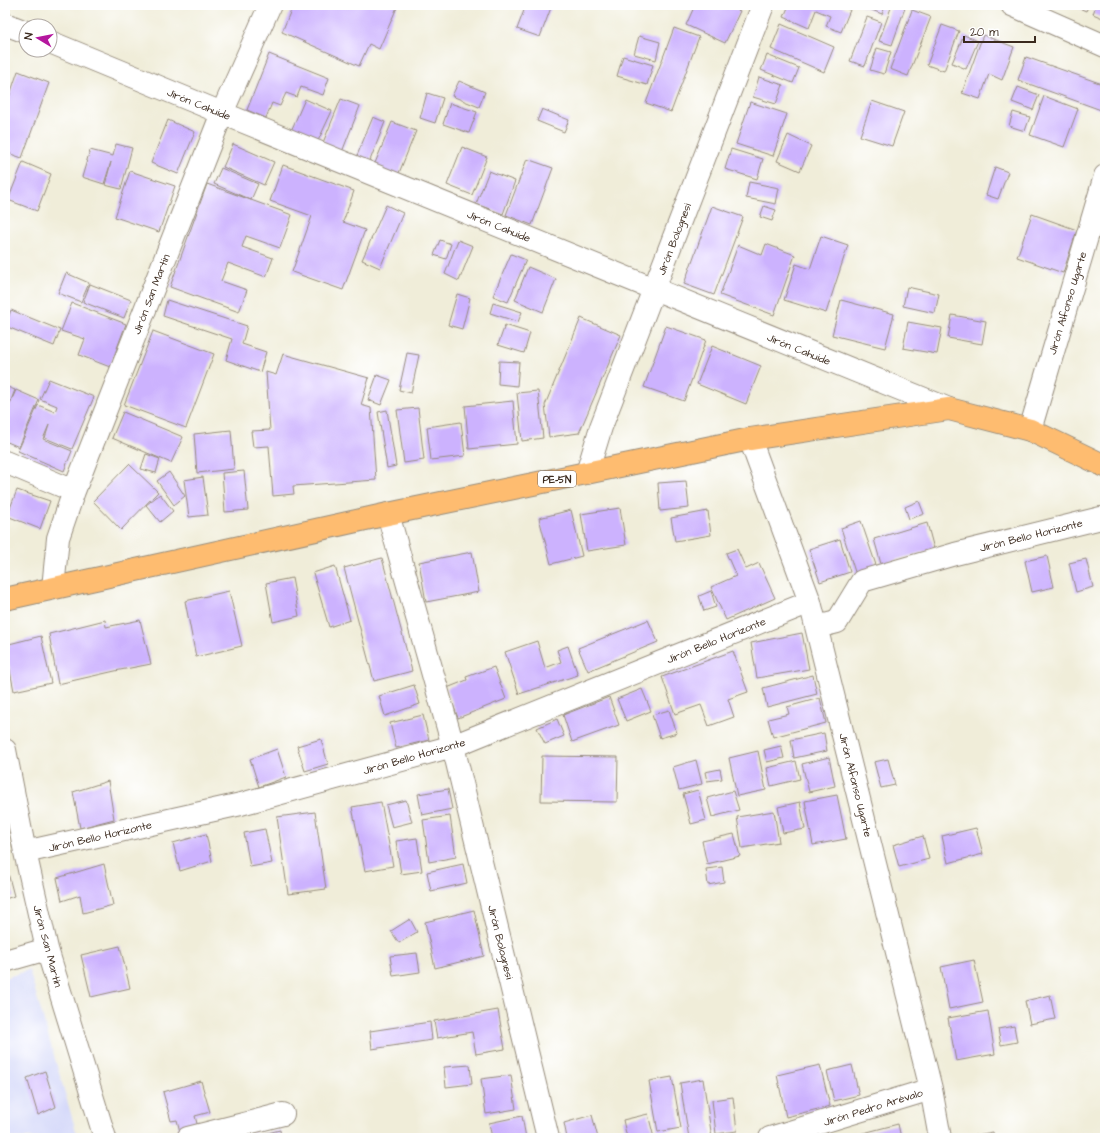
<svg xmlns="http://www.w3.org/2000/svg" width="1110" height="1143" viewBox="0 0 1110 1143" font-family="'Architects Daughter',sans-serif">
	<style>
		.built { fill: #d4d8f9 }
		.building { fill: #ccb2fe }
		.lines { fill: none; stroke-linecap: round; stroke-linejoin: round }
		.minor-casing { stroke: #968c7c; stroke-width: 24 }
		.highway-casing { stroke: #968c7c; stroke-width: 24 }
		.minor { stroke: #fff; stroke-width: 22 }
		.highway { stroke: #febc70; stroke-width: 22 }
		.labels { text-anchor: middle; stroke-width: 3; stroke-linejoin: round; paint-order: stroke }
		.shield { fill: #fff; stroke: #766a62; stroke-width: 1 }
		.shield-label { font-size: 10px; font-weight: bold; fill: #3b2a1e }
		.street-label { font-size: 11px; fill: #3b2a1e; stroke: #fff }
	</style>
	<rect width="100%" height="100%" fill="#fff"/>
	<filter id="ink" filterUnits="userSpaceOnUse"><feTurbulence type="fractalNoise" baseFrequency=".025" numOctaves="2"/><feDisplacementMap in="SourceGraphic" scale="8" xChannelSelector="R" yChannelSelector="G"/><feConvolveMatrix kernelMatrix="1 2 1 2 8 2 1 2 1" color-interpolation-filters="sRGB"/></filter>
	<filter id="wash" filterUnits="userSpaceOnUse"><feTurbulence type="fractalNoise" baseFrequency=".012" numOctaves="4" result="noise"/><feDisplacementMap in="SourceGraphic" scale="16" xChannelSelector="R" yChannelSelector="G"/><feGaussianBlur stdDeviation="0.9" result="paint"/><feColorMatrix in="noise" values="0 0 0 0 0 0 0 0 0 0 0 0 0 0 0 0 0 1.4 0 .05"/><feComposite in="paint" operator="in"/></filter>
	<g filter="url(#wash)">
		<rect width="100%" height="100%" fill="#f0edd9"/>
		<!-- built -->
		<path class="built" d="M29 970 78 1138H5V978Z"/>
		<g id="blocks">
			<!-- building -->
			<path class="building" d="M293 5H398L379 49 369 44 359 66 282 32Z
				M526 5H552L540 37 517 29Z
				M695 5H726L740 11 725 43 686 25Z
				M789 5H839L850 10 841 32 826 26 830 16 816 10 809 28 784 17Z
				M859 5H886L882 14Z
				M892 5H906L892 45 879 41Z
				M1072 5H1089L1086 11Z
				M1096 5H1105V19L1093 14Z
				M912 10 931 17 908 76 890 69Z
				M867 17 881 22 865 66 850 61Z
				M781 24 834 47 824 72 771 49Z
				M942 25 959 31 944 71 927 65Z
				M674 28 699 37 671 112 646 103Z
				M964 35 978 41 966 69 952 63Z
				M983 35 1014 47 1002 80 989 74 980 99 962 93Z
				M639 36 660 42 656 60 634 54Z
				M877 48 891 52 884 74 870 70Z
				M269 54 329 78 323 95 301 87 297 97 286 93 280 106 272 103 266 118 247 110Z
				M767 55 799 68 793 83 761 70Z
				M623 56 653 65 647 85 617 76Z
				M1026 57 1105 85V100L1101 110 1018 80Z
				M18 71 49 83 22 158 5 152V109Z
				M759 77 783 85 776 104 753 97Z
				M459 81 485 92 479 107 452 96Z
				M1018 87 1039 95 1033 110 1012 102Z
				M427 93 443 98 435 123 420 118Z
				M1044 96 1078 109 1064 147 1030 135Z
				M305 99 332 111 317 143 291 131Z
				M341 99 360 106 342 152 322 145Z
				M872 101 904 112 892 146 860 136Z
				M750 102 787 114 773 156 736 144Z
				M450 103 477 112 469 133 443 124Z
				M542 109 569 120 564 132 537 121Z
				M1013 112 1030 117 1025 131 1009 126Z
				M373 117 385 122 369 163 356 158Z
				M168 120 195 132 178 174 151 163Z
				M392 122 416 131 397 178 373 168Z
				M788 135 811 146 800 171 777 161Z
				M116 144 132 148 121 189 105 185 111 162 104 184 82 177 90 150 113 156Z
				M233 144 274 162 264 185 223 167Z
				M462 147 487 157 472 195 447 185Z
				M731 149 763 159 757 179 725 169Z
				M527 159 553 168 532 225 506 215Z
				M23 162 51 174 37 211 8 200Z
				M283 165 354 191 343 222 365 230 343 290 292 272 312 216 270 201Z
				M995 167 1008 172 998 199 986 195Z
				M221 168 258 184 251 200 214 184Z
				M130 171 175 186 159 232 115 217Z
				M489 171 515 181 503 214 476 204Z
				M749 182 779 188 776 204 746 198Z
				M207 184 292 215 280 248 246 236 242 247 273 258 266 277 228 263 221 281 247 290 239 312 170 287Z
				M386 205 403 213 380 268 362 260Z
				M712 206 743 217 714 295 684 284Z
				M764 206 776 210 772 221 760 217Z
				M1032 214 1077 230 1063 273 1017 257Z
				M821 236 848 245 826 313 784 300 796 264 810 269Z
				M440 240 451 244 446 259 434 255Z
				M458 240 473 246 459 281 445 274Z
				M766 244 795 255 774 315 720 295 738 245 762 255Z
				M511 254 526 260 508 302 493 296Z
				M528 267 556 279 543 312 515 300Z
				M66 273 89 283 81 302 58 293Z
				M90 284 131 300 124 318 83 302Z
				M907 287 939 294 935 313 903 306Z
				M457 294 470 298 462 329 448 325Z
				M167 300 247 326 242 344 266 352 260 372 226 360 232 339 163 316Z
				M841 300 894 314 885 348 832 335Z
				M72 303 126 324 110 367 79 355 85 339 61 331Z
				M493 303 522 312 518 322 490 313Z
				M11 310 60 330 54 346 5 326Z
				M952 315 986 321 982 344 948 338Z
				M581 318 621 335 579 433 549 437 545 405Z
				M908 322 942 328 937 354 903 348Z
				M505 325 530 333 524 353 498 345Z
				M666 326 706 340 684 401 644 387Z
				M153 331 214 354 186 428 124 405Z
				M712 346 761 366 746 404 697 384Z
				M407 353 419 355 411 393 399 390Z
				M283 354 369 378 361 405 371 408 376 480 293 486 294 494 273 496 269 446 253 447 251 431 270 430 266 372 276 375Z
				M499 361 519 362 517 386 498 384Z
				M377 375 391 380 381 405 368 400Z
				M49 379 94 397 72 449 45 438 49 425 43 439 72 451 64 471 18 451 38 405 55 412 57 406 40 399Z
				M5 386 15 390 8 408 16 390 39 400 19 447 5 441Z
				M538 391 543 438 522 441 517 393Z
				M513 401 517 444 469 449 465 406Z
				M418 408 424 460 404 463 397 410Z
				M387 410 396 466 387 468 378 412Z
				M123 412 183 437 171 463 112 438Z
				M461 422 465 456 431 460 427 427Z
				M231 430 234 469 197 473 194 434Z
				M146 454 160 459 156 473 141 469Z
				M129 464 158 492 121 530 93 501Z
				M244 471 248 510 225 512 222 473Z
				M169 472 185 496 174 505 157 481Z
				M203 477 208 515 189 517 184 480Z
				M686 481 689 508 660 511 658 483Z
				M17 490 50 501 40 529 7 516Z
				M160 494 173 511 160 522 146 505Z
				M919 501 924 514 909 519 905 507Z
				M620 508 626 545 587 551 581 514Z
				M571 510 582 556 551 564 539 518Z
				M708 511 711 535 675 541 671 518Z
				M861 521 877 568 856 575 841 528Z
				M927 523 934 549 881 564 874 539Z
				M840 539 850 572 820 582 809 549Z
				M737 549 746 569 759 563 775 598 726 620 711 587 736 576 726 553Z
				M472 552 479 592 426 602 419 562Z
				M1047 556 1054 587 1032 592 1025 561Z
				M382 558 412 671 374 681 344 568Z
				M1086 559 1093 587 1076 592 1069 563Z
				M335 566 350 620 329 627 313 573Z
				M292 578 299 616 273 622 266 583Z
				M229 591 242 646 196 657 185 601Z
				M711 591 716 607 704 611 699 596Z
				M105 620 106 627 140 620 151 664 115 671 58 684 49 634Z
				M648 620 658 642 588 671 578 648Z
				M802 633 809 669 757 678 751 643Z
				M41 636 51 683 14 691 5 645Z
				M537 641 545 668 561 662 557 650 568 646 578 675 519 694 505 652Z
				M733 651 748 692 728 699 734 717 709 726 701 705 675 714 662 677Z
				M494 667 506 699 458 718 447 688 467 680 466 677Z
				M813 675 817 694 767 707 763 688Z
				M414 685 420 704 385 716 379 696Z
				M642 689 651 711 626 721 617 699Z
				M609 697 619 725 572 742 563 715Z
				M820 698 826 723 773 737 768 719 789 714 787 707Z
				M669 710 677 733 660 738 652 715Z
				M423 715 429 740 396 748 390 723Z
				M557 719 564 736 545 744 537 728Z
				M824 733 827 751 794 758 791 740Z
				M321 739 328 764 305 771 297 746Z
				M781 746 784 758 767 762 764 750Z
				M277 749 286 777 259 787 250 759Z
				M758 751 766 790 737 796 729 758Z
				M542 756 618 757 617 802 541 801Z
				M829 757 835 786 809 792 802 764Z
				M888 759 895 785 881 788 874 762Z
				M696 760 702 784 679 790 673 767Z
				M796 761 800 779 771 786 767 768Z
				M720 769 722 779 707 781 705 772Z
				M108 781 114 819 80 828 73 792Z
				M448 789 452 809 422 815 418 794Z
				M698 790 706 820 691 824 683 794Z
				M733 791 739 810 712 817 707 798Z
				M837 795 846 839 813 845 805 801Z
				M406 800 412 822 392 827 386 805Z
				M381 802 393 866 365 871 352 807Z
				M800 802 805 829 783 833 778 807Z
				M774 811 779 842 742 848 737 817Z
				M315 812 326 889 288 894 277 817Z
				M450 816 456 857 429 862 423 820Z
				M976 828 983 854 948 863 942 836Z
				M265 829 272 863 250 867 244 833Z
				M206 834 212 861 180 871 173 843Z
				M734 834 740 856 707 864 702 841Z
				M923 836 929 859 899 867 893 845Z
				M417 838 422 871 401 874 396 841Z
				M104 864 113 905 83 913 80 895 62 901 57 878Z
				M463 864 467 883 431 891 427 872Z
				M722 867 724 882 708 885 706 869Z
				M8 873 14 896 5 899V874Z
				M474 910 484 956 435 968 425 922Z
				M410 919 417 932 399 943 391 931Z
				M120 946 130 988 91 997 81 955Z
				M417 953 420 972 393 976 390 956Z
				M974 960 983 1002 949 1009 941 967Z
				M1050 995 1055 1019 1030 1024 1025 1001Z
				M498 1010 505 1049 476 1054 472 1032 437 1038 434 1021Z
				M988 1011 995 1054 956 1061 948 1018Z
				M430 1022 432 1040 372 1049 370 1031Z
				M1014 1026 1017 1042 1001 1045 998 1029Z
				M470 1065 472 1084 446 1087 444 1067Z
				M820 1065 830 1106 786 1117 777 1075Z
				M852 1065 859 1095 834 1101 827 1071Z
				M45 1071 56 1107 38 1115 27 1078Z
				M511 1075 516 1109 486 1114 481 1079Z
				M672 1077 681 1128 658 1132 649 1081Z
				M703 1079 712 1138H689L680 1083Z
				M201 1081 210 1112 195 1116 199 1131 181 1136 177 1120 171 1121 163 1092Z
				M733 1097 737 1131 716 1134 712 1100Z
				M648 1114 654 1138H627L623 1120Z
				M592 1115 598 1138H567L564 1123Z
				M522 1116 526 1138H492L489 1123Z
				M898 1124 901 1138H849L848 1137Z
				M280 1130 281 1138H264L263 1134Z
				M255 1132 256 1138H227Z
				M993 1132 994 1138H966V1137Z"/>
		</g>
	</g>
	<g filter="url(#ink)">
		<use href="#blocks" fill-opacity="0" stroke="#968c7c" stroke-width="1"/>
		<g class="lines">
			<defs>
				<path id="minor" d="M1012 5 1105 46
					M5 24 26 32
					M50 42 222 113 949 409
					M1030 430 1105 176
					M750 439 810 602 931 1089 940 1138
					M5 462 74 491
					M587 473 601 427 763 5
					M388 514 453 746 548 1138
					M53 588 58 538 74 491 222 113 270 5
					M817 627 837 622 862 581 955 554 1101 518 1105 519
					M5 750 25 852 47 949 105 1138
					M25 852 241 804 453 746 810 602
					M5 961 47 949
					M188 1138 283 1114
					M770 1138 931 1089"/>
				<path id="highway" d="M5 599 388 514 750 439 949 409 1030 430 1105 466"/>
			</defs>
			<!-- minor casing -->
			<use href="#minor" class="minor-casing"/>
			<!-- highway casing -->
			<use href="#highway" class="highway-casing"/>
			<!-- minor -->
			<use href="#minor" class="minor"/>
			<!-- highway -->
			<use href="#highway" class="highway"/>
		</g>
	</g>
	<g class="labels">
		<!-- shield labels -->
		<rect class="shield" x="538" y="471" width="38" height="16" rx="3"/>
		<g class="shield-label">
			<text x="557" y="483">PE-5N</text>
		</g>
		<!-- street labels -->
		<g class="street-label">
			<text transform="translate(199 104) rotate(22)" y="4">Jirón Cahuide</text>
			<text transform="translate(499 226) rotate(22)" y="4">Jirón Cahuide</text>
			<text transform="translate(674 239) rotate(-69)" y="4">Jirón Bolognesi</text>
			<text transform="translate(151 294) rotate(-69)" y="4">Jirón San Martín</text>
			<text transform="translate(1067 303) rotate(-73)" y="4">Jirón Alfonso Ugarte</text>
			<text transform="translate(799 349) rotate(22)" y="4">Jirón Cahuide</text>
			<text transform="translate(1031 535) rotate(-14)" y="4">Jirón Bello Horizonte</text>
			<text transform="translate(716 640) rotate(-22)" y="4">Jirón Bello Horizonte</text>
			<text transform="translate(414 756) rotate(-16)" y="4">Jirón Bello Horizonte</text>
			<text transform="translate(856 785) rotate(76)" y="4">Jirón Alfonso Ugarte</text>
			<text transform="translate(100 836) rotate(-13)" y="4">Jirón Bello Horizonte</text>
			<text transform="translate(501 942) rotate(76)" y="4">Jirón Bolognesi</text>
			<text transform="translate(48 946) rotate(75)" y="4">Jirón San Martín</text>
			<text transform="translate(873 1107) rotate(-17)" y="4">Jirón Pedro Arévalo</text>
		</g>
	</g>
	<!-- margin -->
	<rect width="1110" height="1143" fill="none" stroke="#fff" stroke-width="20"/>
	<!-- north arrow -->
	<g transform="translate(38 38) rotate(280)"><circle r="19" fill="#ffffff" stroke="#b1aaa5"/>
	<path d="M0-3L7 15L0 10L-7 15Z" fill="#b5179e"/>
	<text y="-6" font-size="11" font-weight="bold" text-anchor="middle" fill="#3b2a1e">N</text>
	</g>
	<!-- scale -->
	<path d="M964 36v6h71v-6" fill="none" stroke="#3b2a1e" stroke-width="2"/>
	<text x="970" y="36" font-size="12" fill="#3b2a1e" stroke="#ffffff" stroke-width="3" paint-order="stroke">20 m</text>
</svg>
